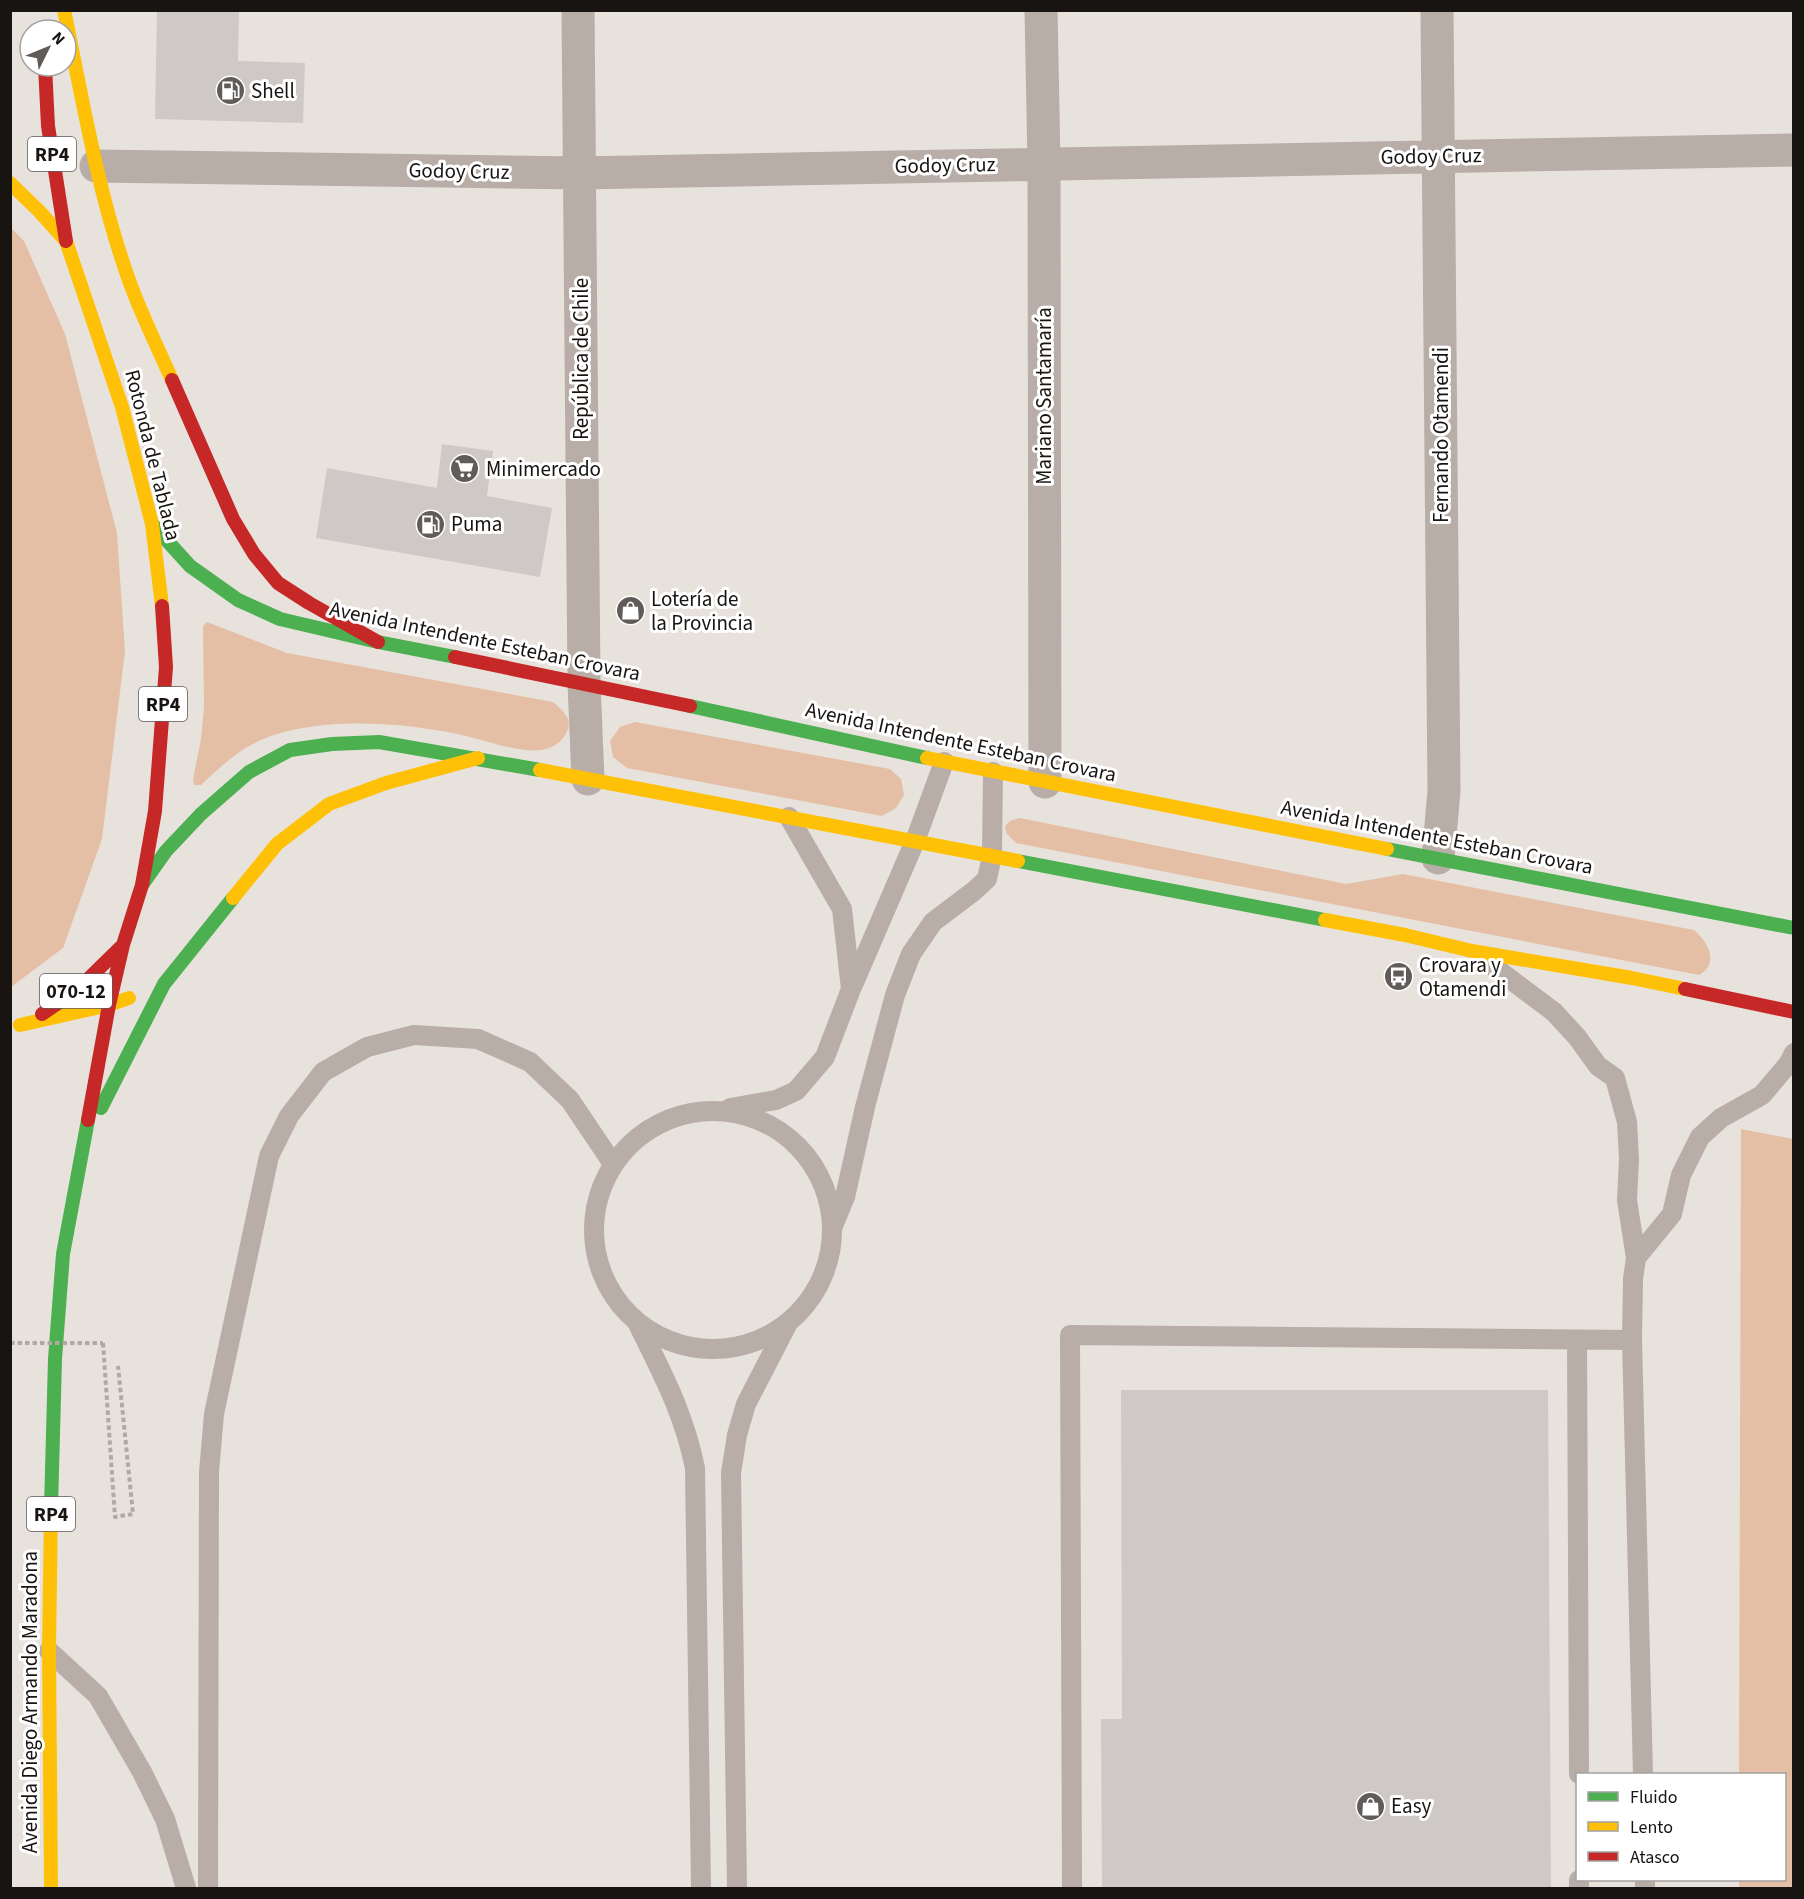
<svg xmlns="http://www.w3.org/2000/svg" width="1804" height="1899" viewBox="0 0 1804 1899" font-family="'Source Sans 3',sans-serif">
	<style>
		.green { fill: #e4bfa5 }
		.building { fill: #cec9c6 }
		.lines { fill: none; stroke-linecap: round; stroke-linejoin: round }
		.path { stroke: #b1a9a3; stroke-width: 4; stroke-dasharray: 4.5 3; stroke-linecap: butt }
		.lane { stroke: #b8ada7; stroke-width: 20 }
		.street { stroke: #b8ada7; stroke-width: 33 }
		.fast { stroke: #4caf50; stroke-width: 14 }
		.slow { stroke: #ffc107; stroke-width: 14 }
		.jam { stroke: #c62828; stroke-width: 14 }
		.path-bridge { stroke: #b1a9a3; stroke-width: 4; stroke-dasharray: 4.5 3; stroke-linecap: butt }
		.labels { text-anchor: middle; stroke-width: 6; stroke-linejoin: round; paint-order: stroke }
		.shield { fill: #fff; stroke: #5d5a59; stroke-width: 1.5 }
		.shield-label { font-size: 20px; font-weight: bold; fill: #181412 }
		.poi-label { font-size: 21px; fill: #181412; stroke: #fff; text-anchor: start }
		.street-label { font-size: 21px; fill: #181412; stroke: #fff }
	</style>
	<rect width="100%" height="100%" fill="#e8e2dd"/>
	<!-- green -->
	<path class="green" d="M11 228 24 241 65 334 117 533 125 651 102 839 63 948 11 987Z
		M207 622 287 653 553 702C558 706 565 712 568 719 572 733 558 746 546 749 524 755 488 741 466 736 404 722 309 714 251 745 234 754 215 772 201 785H194L193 779 201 739 204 707 203 626Z
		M635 722 890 769 901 779 904 795 896 808 882 816 627 768 613 757 610 741 620 727Z
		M1020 818 1346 884 1403 874 1694 930C1708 942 1720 963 1699 975L1016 843 1006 833 1005 826 1010 821Z
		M1741 1129 1793 1139V1888H1739V1880H1784V1774H1739Z"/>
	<!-- building -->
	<path class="building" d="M157 10H239L238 61 305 63 303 123 155 119Z
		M442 444 493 451 487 496 552 508 540 577 316 538 327 468 437 488Z
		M1121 1390H1548L1551 1888H1102L1101 1719H1122Z"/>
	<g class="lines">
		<!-- path -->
		<path class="path" d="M103 1343 115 1517 133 1514 118 1366"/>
		<!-- lane -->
		<path class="lane" d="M1482 958 1554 1012 1577 1037 1598 1066 1615 1078 1627 1122 1629 1159 1627 1200 1636 1258 1633 1279 1632 1340 1643 1774
			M852 987 915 841 944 762
			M730 1108 776 1100 796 1091 825 1057 851 989 842 909 789 817
			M594 1230a119 119 0 1 1 238 0a119 119 0 1 1-238 0Z
			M833 1226 845 1197 865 1107 895 995 911 954 933 922 974 891 987 879 992 856 993 772
			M1636 1258 1672 1214 1681 1175 1700 1137 1721 1118 1762 1095 1789 1063 1794 1053
			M638 1324C662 1373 684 1413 695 1468L701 1888
			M1577 1340 1579 1774
			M49 1651 98 1696 142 1772 165 1819 186 1888
			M1579 1880V1888
			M1645 1880V1888
			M208 1888 209 1472 214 1414 269 1156 289 1116 323 1072 367 1047 414 1035 478 1039 530 1062 570 1100 613 1164
			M737 1888 731 1473 737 1435 746 1404 787 1325
			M1072 1888 1070 1335 1632 1340"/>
		<!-- street -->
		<path class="street" d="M578 10 584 683 588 779
			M1041 10 1044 163 1045 782
			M1437 10 1444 791 1438 858
			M96 166 579 173 1794 150"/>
		<!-- fast -->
		<path class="fast" d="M152 524 190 566 238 600 280 619 378 642 455 657
			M690 706 927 758
			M1387 849 1794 928
			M1018 861 1325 920
			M142 885 166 851 201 814 249 772 290 750 332 744 379 742 540 770
			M101 1108 164 984 233 898
			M51 1508 55 1359 63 1254 88 1120"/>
		<!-- slow -->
		<path class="slow" d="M64 10C83 101 98 195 130 283 142 316 158 348 172 380
			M10 183 39 211 66 241 122 407 152 524 162 606
			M927 758 1387 849
			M540 770 1018 861
			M233 898 277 844 329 804 386 783 478 758
			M1325 920 1405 935 1472 951 1632 978 1685 989
			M20 1025 109 1005 129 998
			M51 1508 49 1651 51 1888"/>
		<!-- jam -->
		<path class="jam" d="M45 66 48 126 66 241
			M172 380 233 519 254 554 278 583 309 603 378 642
			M455 657 690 706
			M1685 989 1794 1012
			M42 1014 77 990 123 945
			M88 1120 109 1005 123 945 142 885 155 811 166 667 162 606"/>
		<!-- path-bridge -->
		<path class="path-bridge" d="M10 1343H103"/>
	</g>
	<!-- icons -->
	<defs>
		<symbol id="fuel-disc" viewBox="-11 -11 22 22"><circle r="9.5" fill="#615c59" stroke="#fff"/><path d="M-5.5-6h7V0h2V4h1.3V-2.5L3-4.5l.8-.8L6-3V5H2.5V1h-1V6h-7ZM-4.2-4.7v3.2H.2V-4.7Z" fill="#fff"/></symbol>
		<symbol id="supermarket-disc" viewBox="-11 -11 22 22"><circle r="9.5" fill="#615c59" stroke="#fff"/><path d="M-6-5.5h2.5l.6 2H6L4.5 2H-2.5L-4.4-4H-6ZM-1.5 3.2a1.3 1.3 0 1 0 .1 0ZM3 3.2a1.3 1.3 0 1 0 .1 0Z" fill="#fff"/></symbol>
		<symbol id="shop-disc" viewBox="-11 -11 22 22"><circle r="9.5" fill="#615c59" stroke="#fff"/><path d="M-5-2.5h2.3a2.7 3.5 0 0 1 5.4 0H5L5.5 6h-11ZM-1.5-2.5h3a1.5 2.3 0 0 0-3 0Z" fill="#fff"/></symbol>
		<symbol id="bus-disc" viewBox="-11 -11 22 22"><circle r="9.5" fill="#615c59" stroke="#fff"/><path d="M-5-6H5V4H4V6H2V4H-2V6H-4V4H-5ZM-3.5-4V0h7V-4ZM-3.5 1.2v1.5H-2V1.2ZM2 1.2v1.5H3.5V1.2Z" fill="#fff"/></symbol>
	</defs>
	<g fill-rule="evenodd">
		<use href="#fuel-disc" x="214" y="74" width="33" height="33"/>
		<use href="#supermarket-disc" x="448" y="452" width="33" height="33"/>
		<use href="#fuel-disc" x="414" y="508" width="33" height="33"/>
		<use href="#shop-disc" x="614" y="594" width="33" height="33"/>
		<use href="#bus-disc" x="1382" y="960" width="33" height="33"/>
		<use href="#shop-disc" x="1354" y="1790" width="33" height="33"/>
	</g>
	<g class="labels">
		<!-- shield labels -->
		<g class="shield">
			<rect x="28" y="137" width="48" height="34" rx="4.5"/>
			<rect x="139" y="687" width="48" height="34" rx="4.5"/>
			<rect x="40" y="974" width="72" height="34" rx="4.5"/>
			<rect x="27" y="1497" width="48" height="34" rx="4.5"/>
		</g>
		<g class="shield-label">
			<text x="52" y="161">RP4</text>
			<text x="163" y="711">RP4</text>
			<text x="76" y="998">070-12</text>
			<text x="51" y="1521">RP4</text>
		</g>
		<!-- poi labels -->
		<g class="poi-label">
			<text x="251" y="98">Shell</text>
			<text x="486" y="476">Minimercado</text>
			<text x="451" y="531">Puma</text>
			<text x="651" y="606">Lotería de<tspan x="651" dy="24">la Provincia</tspan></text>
			<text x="1419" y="972">Crovara y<tspan x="1419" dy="24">Otamendi</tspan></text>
			<text x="1391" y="1813">Easy</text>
		</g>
		<!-- street labels -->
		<g class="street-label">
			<text transform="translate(1431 156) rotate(-1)" y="7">Godoy Cruz</text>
			<text transform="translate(945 165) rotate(-1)" y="7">Godoy Cruz</text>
			<text transform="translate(459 171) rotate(1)" y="7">Godoy Cruz</text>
			<text transform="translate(581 359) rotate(-90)" y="7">República de Chile</text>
			<text transform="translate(1044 396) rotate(-90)" y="7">Mariano Santamaría</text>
			<text transform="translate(1441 435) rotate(-90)" y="7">Fernando Otamendi</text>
			<text transform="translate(153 455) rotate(76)" y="7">Rotonda de Tablada</text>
			<text transform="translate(485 641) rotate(12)" y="7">Avenida Intendente Esteban Crovara</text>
			<text transform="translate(961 742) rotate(12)" y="7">Avenida Intendente Esteban Crovara</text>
			<text transform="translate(1437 837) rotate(11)" y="7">Avenida Intendente Esteban Crovara</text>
			<text transform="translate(30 1702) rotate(-90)" y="7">Avenida Diego Armando Maradona</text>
		</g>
	</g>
	<!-- border -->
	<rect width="1804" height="1899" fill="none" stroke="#181412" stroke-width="24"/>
	<!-- legend -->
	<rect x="1576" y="1773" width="210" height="108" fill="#ffffff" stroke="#a3a1a0" stroke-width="1.5"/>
	<rect x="1588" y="1792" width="30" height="9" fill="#4caf50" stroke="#a3a1a0" stroke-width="1.5"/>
	<text x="1630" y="1803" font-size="18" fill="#181412">Fluido</text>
	<rect x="1588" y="1822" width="30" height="9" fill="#ffc107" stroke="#a3a1a0" stroke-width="1.5"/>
	<text x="1630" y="1833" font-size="18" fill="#181412">Lento</text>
	<rect x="1588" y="1852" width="30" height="9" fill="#c62828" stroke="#a3a1a0" stroke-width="1.5"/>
	<text x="1630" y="1863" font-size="18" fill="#181412">Atasco</text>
	<!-- north arrow -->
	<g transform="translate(48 48) rotate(47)"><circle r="28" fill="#ffffff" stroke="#a3a1a0" stroke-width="1.5"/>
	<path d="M0-4.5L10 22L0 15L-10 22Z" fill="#615c59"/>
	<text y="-9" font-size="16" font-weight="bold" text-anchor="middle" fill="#181412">N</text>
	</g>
</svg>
